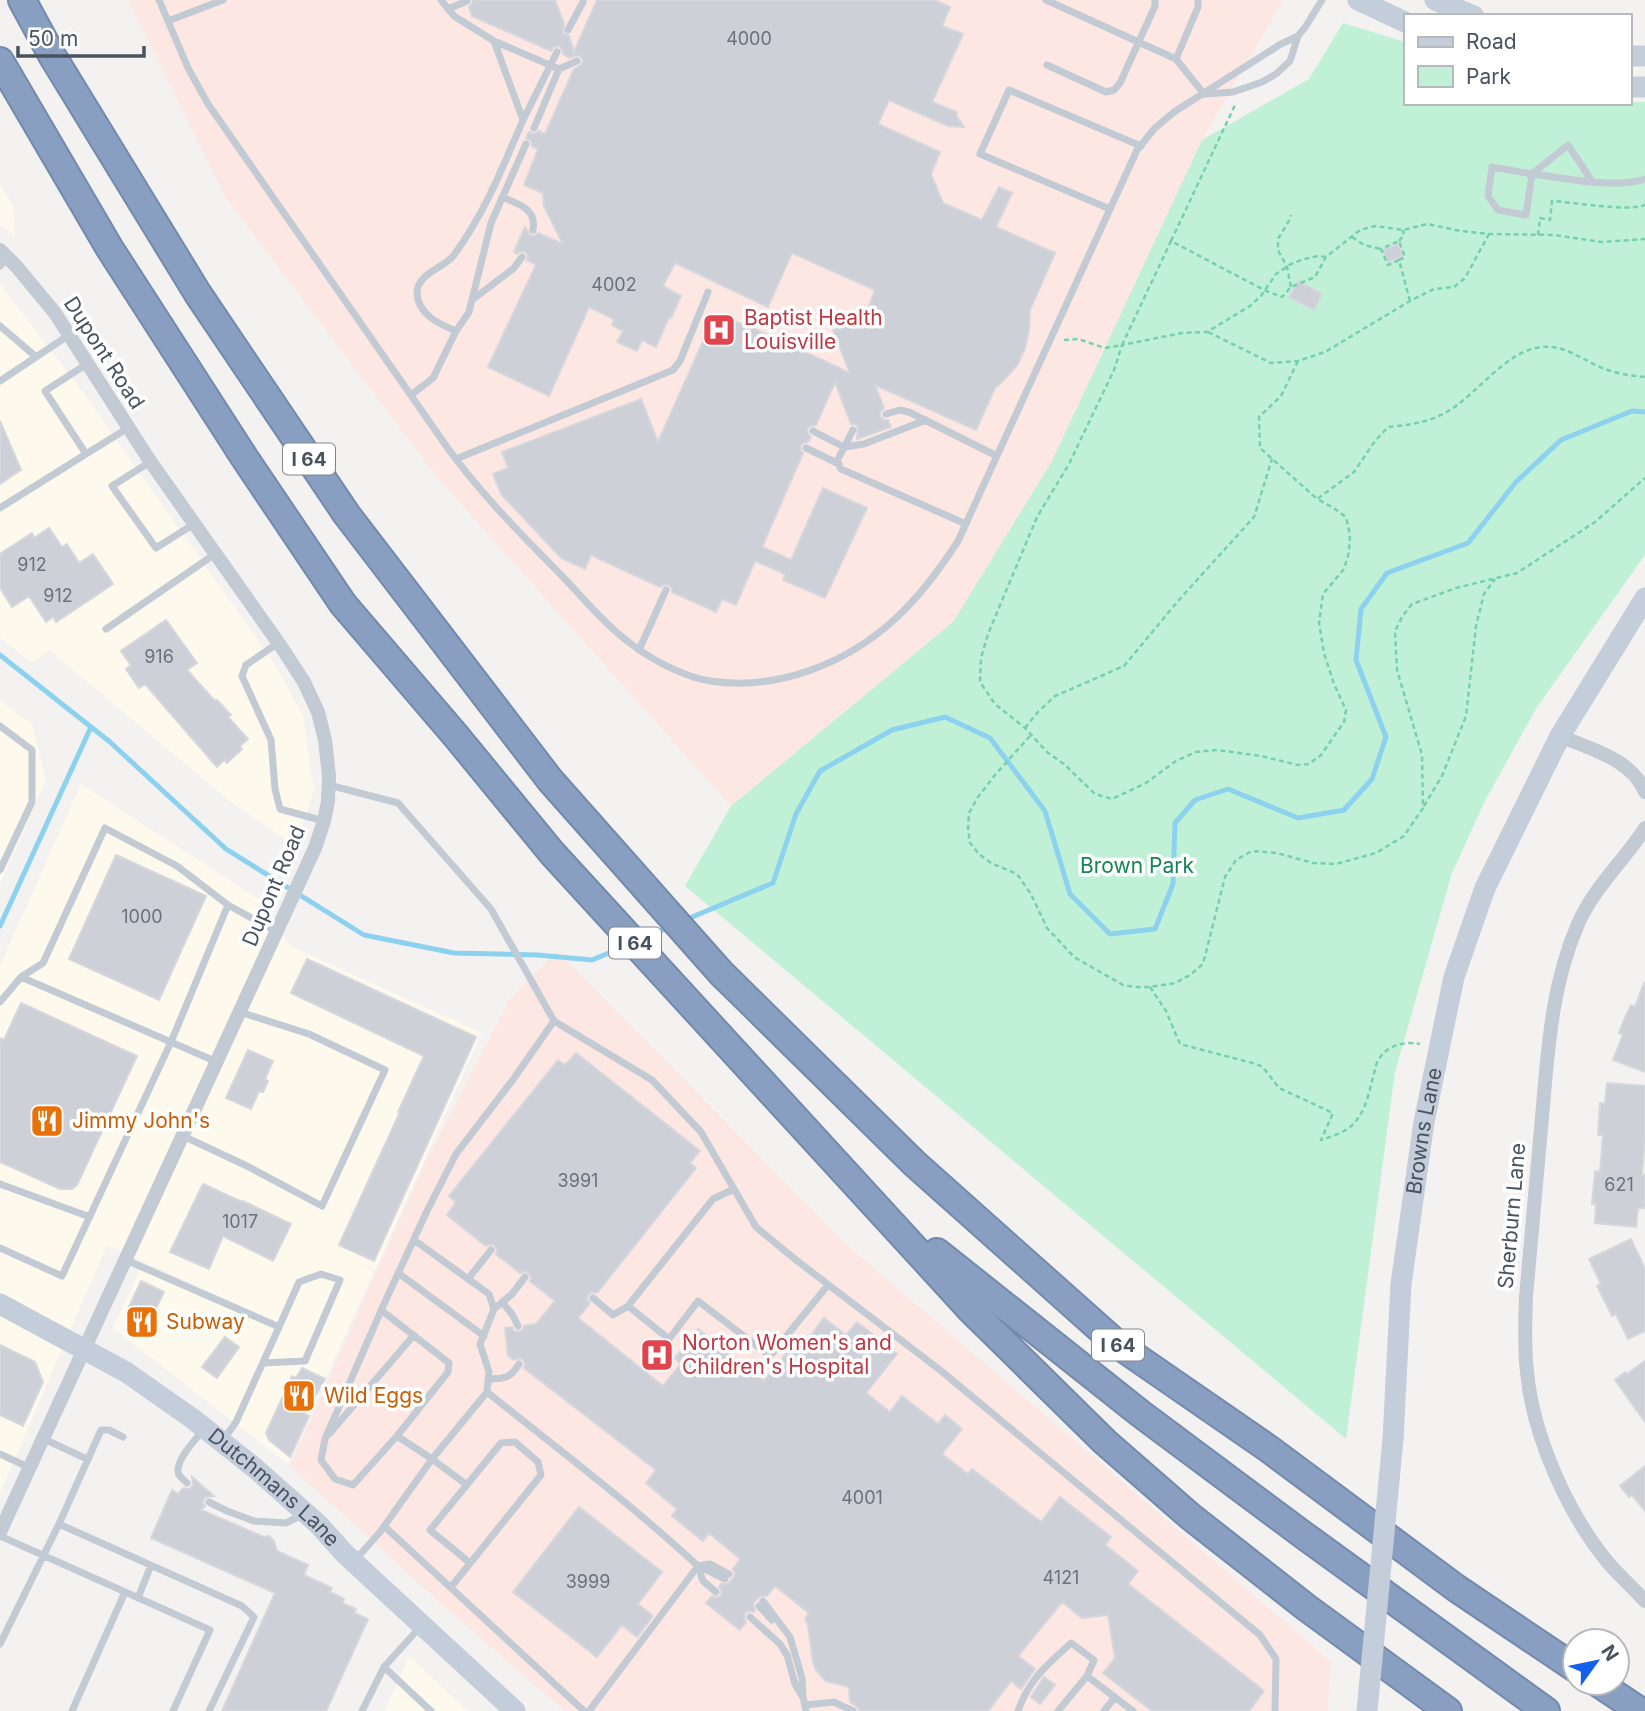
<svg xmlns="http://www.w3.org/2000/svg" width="1645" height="1711" viewBox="0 0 1645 1711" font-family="Inter,sans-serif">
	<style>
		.commercial { fill: #fdf9ec }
		.medical { fill: #fce7e3 }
		.green { fill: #c0f1d7 }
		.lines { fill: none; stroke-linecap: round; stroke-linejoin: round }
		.stream { stroke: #8cd2ef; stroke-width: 5 }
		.building { fill: #cdd0d6; stroke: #d5d7dd; stroke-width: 2 }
		.highway-casing { stroke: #738aac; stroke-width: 30 }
		.path { stroke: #76d0ab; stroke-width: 2.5; stroke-dasharray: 5 3.5; stroke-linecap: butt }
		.lane { stroke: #c2cad3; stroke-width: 7 }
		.street { stroke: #c2cad3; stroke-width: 14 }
		.secondary { stroke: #c4cdda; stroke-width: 21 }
		.highway { stroke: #889fc1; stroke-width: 26 }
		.secondary-bridge { stroke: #c4cdda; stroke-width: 21 }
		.labels { text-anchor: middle; stroke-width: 7; stroke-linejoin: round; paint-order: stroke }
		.number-label { font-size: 18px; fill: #69727d }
		.shield { fill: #fff; stroke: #7f878f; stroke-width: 2 }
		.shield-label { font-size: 19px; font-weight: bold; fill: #48535f }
		.health-label { font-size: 21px; fill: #be3a42; stroke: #fff; text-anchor: start }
		.street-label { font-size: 21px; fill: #48535f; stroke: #fff }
		.park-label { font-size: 21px; fill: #158556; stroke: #fff }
		.food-label { font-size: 21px; fill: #c56008; stroke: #fff; text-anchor: start }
	</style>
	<rect width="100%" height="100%" fill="#f4f1f1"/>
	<!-- commercial -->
	<path class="commercial" d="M0 185 13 205 15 237 0 224Z
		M0 284 79 387 274 663 303 716 314 790 296 846 231 802 49 650 33 663 0 638Z
		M0 701 32 724 46 780 0 884Z
		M81 784 263 902 290 946 482 1033 375 1270 341 1254 374 1271 332 1364 288 1464 113 1328 141 1268 274 1325 275 1321 107 1245 0 1493V966Z
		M409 1656 467 1711H385Z"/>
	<!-- medical -->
	<path class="medical" d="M128 0H1283L1202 140 1052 461 953 622 731 806 437 477 226 198Z
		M557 951 846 1244 1331 1662 1328 1711H565L446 1608 290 1466 424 1165 510 999Z"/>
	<!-- green -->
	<path class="green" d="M1343 23 1405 42V103L1645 102V555L1537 707 1485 801 1452 873 1395 1072 1346 1439 685 886 731 806 953 622 1052 461 1202 140 1309 79Z"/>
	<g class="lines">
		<!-- stream -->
		<path class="stream" d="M0 655 110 742 226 849 364 935 454 953 538 955 592 960 628 945
			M685 920 773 883 796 814 820 771 892 730 945 717 990 738 1045 811 1070 894 1110 934 1155 929 1173 884 1175 823 1195 800 1228 789 1298 818 1344 810 1372 779 1386 737 1356 660 1361 609 1387 573 1468 543 1516 482 1561 440 1632 411 1645 412
			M0 926 91 727
			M640 940 670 927"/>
	</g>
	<!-- building -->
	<path class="building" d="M473 0H555L564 24 563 33 569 36 574 52 597 0H935L950 7 942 26 963 34 932 102 957 112 956 115 964 127 948 126 889 100 878 124 940 152 931 174 943 203 982 220 999 187 1012 193 996 227 1055 253 1030 310 1029 330 1025 348 1018 364 1006 378 995 388 976 430 875 385 884 408 880 412V416L884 420H888L891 427 857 439 858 427 855 424H851L835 382 816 425 810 426 807 429 808 434 811 437 808 442 803 443 800 446 801 451 803 453 762 547 791 560 823 488 867 508 825 598 783 580 785 574 755 561 736 605 722 599 716 612 672 592V589L669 585 665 584 660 587 591 555 585 569 561 558 501 494 493 474 508 468 502 452 641 399 658 442 710 326 723 331 729 319 751 328V327L850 373 833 330 864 319 875 290 792 253 768 307 675 263 663 286 681 296 671 318 669 317 656 347 642 340 637 351 617 342 623 331 612 325 614 319 589 307 549 396 488 367 536 265 527 260 528 255 525 252 520 251 517 254 514 252 525 227 530 235 535 236 538 233 563 244 544 206 543 193 524 185 538 149 532 146 531 141 526 138 529 132 534 134 539 131 545 134 574 69 581 65 583 61 582 58 578 55 569 58 563 54 562 49 559 46 554 47 551 51 472 16 469 7 472 4Z
		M1398 244 1403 256 1388 262 1383 250Z
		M1298 281 1322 294 1314 310 1289 297Z
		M0 421 21 470 0 484Z
		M49 528 62 547 67 544 79 563 93 554 113 584 56 622 53 617 46 622 29 596 12 607 0 588V554L32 533 34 538Z
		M166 620 197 663 187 670 215 701 217 700 231 715 228 717 248 739 240 746 242 749 227 763 224 760 217 767 145 684 139 688 126 669 131 665 121 651Z
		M116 855 206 896 159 1000 69 959Z
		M307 959 476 1037 374 1261 339 1245 400 1112H398L424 1056 291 993Z
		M1644 983H1645V1072L1613 1060 1623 1035 1619 1033 1624 1020 1631 1005 1635 1007Z
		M21 1003 137 1056 77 1185 72 1189H60L0 1162V1038L4 1040Z
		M248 1050 273 1061 265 1079 268 1081 263 1092 259 1091 251 1109 226 1098Z
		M576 1053 700 1151 690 1163 696 1168 597 1293 592 1292 588 1295 587 1299 590 1303 578 1318 663 1386 681 1364 675 1358 698 1329 764 1381 794 1344 800 1349 824 1318 846 1335 857 1322 897 1354 866 1393 890 1412 902 1396 938 1424 945 1415 962 1429 942 1454 968 1474 972 1469 1041 1522 1060 1497 1111 1537 1105 1545 1138 1571 1128 1584 1264 1691 1249 1711H1152L1103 1673 1115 1658 1108 1615 1082 1618 1062 1602 1018 1656 1035 1669 1021 1689 1011 1681 988 1711H860L856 1706 850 1702 849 1687 826 1681 816 1670 813 1663 808 1625 805 1619 809 1613 775 1586 767 1596H760L754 1602 753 1605 755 1611 754 1612 749 1611 745 1613 744 1618 746 1622 740 1630 706 1603 712 1596 717 1598 721 1595 722 1591 719 1587 721 1584H728L734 1577 735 1573 733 1569 740 1559 709 1533 703 1541 672 1516 677 1509 646 1483 656 1470 524 1368 525 1364 523 1359 519 1358 514 1360 508 1356 505 1328 512 1327 514 1331 518 1332 523 1330 524 1326 536 1324 555 1301 530 1281 531 1277 529 1273 525 1271 520 1273 496 1254 497 1250 495 1246 491 1244 486 1246 447 1215 456 1202 449 1196 558 1060 565 1065Z
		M1607 1083 1645 1086V1138L1642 1175H1645V1198L1644 1208H1638L1636 1227 1595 1223 1596 1204H1592L1595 1171 1600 1172 1603 1135H1598L1600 1103H1605Z
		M203 1184 242 1202 243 1201 291 1224 273 1261 223 1236 209 1269 170 1252Z
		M1631 1239 1645 1269V1331L1628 1339 1616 1314 1612 1316 1597 1286 1601 1284 1589 1259Z
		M141 1281 164 1292 142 1337 129 1307Z
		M225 1337 239 1347 217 1378 202 1367Z
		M0 1345 35 1362 43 1382 23 1426 0 1415Z
		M1645 1361V1422L1615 1380 1625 1372 1627 1374Z
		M302 1368 325 1379 305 1414 309 1416 290 1457 269 1440 266 1433 292 1376 296 1378Z
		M1645 1466V1511L1632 1495 1629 1497 1620 1486Z
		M192 1477 214 1496 205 1497 203 1502 205 1506 201 1510 264 1537 269 1536 274 1541 277 1551 308 1565 304 1575 332 1588 330 1592 344 1599 342 1603 356 1609 354 1613 368 1619 326 1711H222L275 1593 151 1538 172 1490 178 1494 183 1488 188 1489 191 1488 193 1484Z
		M579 1507 662 1572 638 1604 653 1616 637 1637 622 1625 597 1657 513 1592Z
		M1044 1677 1055 1685 1040 1704 1031 1697Z"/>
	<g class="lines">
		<defs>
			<path id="highway" d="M22 0 53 57 198 294 347 515 550 780 721 973 915 1164 1117 1344 1269 1449 1456 1588 1575 1668
				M0 61 110 249 244 457 343 604 456 736 552 853 971 1310 1105 1442 1191 1517 1307 1608 1448 1711
				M937 1252 1141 1414 1302 1534 1546 1711
				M1598 1683 1640 1711"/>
		</defs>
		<!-- highway casing -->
		<use href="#highway" class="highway-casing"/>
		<!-- path -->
		<path class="path" d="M1538 235 1540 218 1550 220 1552 201C1572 202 1629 212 1645 205
			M1352 237 1364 245 1381 249
			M1171 241 1235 105
			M1399 241 1404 235 1403 230
			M1326 257 1318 256 1304 259 1291 264 1276 274 1261 296 1250 306 1207 332 1182 333 1122 345 1114 370 1069 464 1037 517 988 634 981 658 980 682 995 704 1025 728 1047 752 1064 764 1095 794 1112 799 1146 783 1176 761 1196 752 1217 750 1261 756 1298 765 1309 764 1321 755 1337 732 1344 722 1346 710 1334 684 1324 653 1319 623 1323 594 1344 569 1349 552 1350 534 1346 517 1332 507 1317 499 1354 472 1375 441 1388 427C1410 425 1431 422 1450 410 1479 392 1507 350 1542 347 1566 344 1586 363 1608 370 1619 374 1633 376 1645 377
			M1399 260 1405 257 1399 241 1381 249 1388 265 1399 260 1410 301
			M1291 287 1287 267 1278 250V239L1290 219 1291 215
			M1208 332 1271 363 1298 361 1325 352 1410 301 1434 289 1454 287 1465 278 1489 234
			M1064 340 1078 339 1105 348 1122 345 1171 241 1264 290 1282 297 1291 287 1315 277 1326 257 1360 230 1375 226 1403 230 1427 224 1461 231 1489 234 1555 235 1602 242 1645 239
			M1298 361 1281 396 1259 417 1260 448 1316 498
			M1025 728 1037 713 1055 696 1124 666 1178 601 1254 517 1272 459
			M1030 736 995 775 978 797 969 813 968 829 970 843 979 854 991 863 1017 874 1031 894 1047 928 1074 957 1123 985 1136 987H1150L1175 983 1190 975 1203 964 1225 877 1236 860 1252 851 1277 853 1313 863 1336 864 1376 853 1404 836 1423 808 1422 755 1397 670 1395 631 1402 617 1412 604 1456 588 1517 573 1595 522 1645 478
			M1424 806 1442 776 1466 716 1476 626 1484 594 1495 579
			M1150 987 1166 1011 1180 1044 1256 1064 1263 1067 1279 1088 1333 1113 1321 1140C1333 1136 1347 1132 1355 1122 1366 1110 1369 1092 1373 1077 1375 1072 1375 1065 1378 1061 1386 1045 1404 1041 1420 1044"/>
		<!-- lane -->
		<path class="lane" d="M159 0 188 68 208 104 449 450C460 464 470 478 482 491 507 521 535 548 562 576 585 600 607 627 634 646 654 661 685 677 710 681 777 691 846 664 895 619 920 596 940 569 958 541L1137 150 1155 128 1174 112 1281 44 1298 36
			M441 0 454 16 494 41 559 69
			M1046 0 1176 59
			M1198 0V7L1176 59 1204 94
			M448 9 467 1
			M168 21 223 0
			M568 30 583 2
			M494 41 523 120 557 52
			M1047 65 1106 92 1114 90 1120 83 1155 6V0
			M1205 94 1233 92 1262 82 1276 74 1290 61 1298 36 1306 26 1322 0
			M534 128 559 69 577 61
			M1492 167 1532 174 1526 215 1498 210 1488 196Z
			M1592 181 1568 145 1532 174C1567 178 1611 189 1645 179
			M502 197C519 204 537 209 533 230
			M1110 209 980 154 1009 90 1141 146
			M0 266 8 258
			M472 300 514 268 522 257
			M0 326 35 356
			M456 331C439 324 417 314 417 292 418 273 444 268 454 255 484 214 503 167 523 120
			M87 364 45 391 86 454 128 428
			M0 381 69 335
			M411 395 433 378 456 331 469 312 491 223 526 144
			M886 414 900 410 909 412 997 456
			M853 430 837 461 841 469 966 524
			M813 431 844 447 864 444 926 420
			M806 448 839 464
			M456 459 673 370 680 361 708 292
			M150 462 112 486 156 548 194 524
			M0 508 86 454
			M106 629 215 554
			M278 643 246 665 242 676 271 740 275 789 280 809 324 821
			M639 650 666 590
			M0 726 32 750V802L0 870
			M329 785 398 803 491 909 554 1021 652 1080 701 1132 756 1227 796 1260 940 1370 1260 1635 1276 1659 1275 1711
			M21 977 43 963 105 828 177 866 228 905
			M0 1002 21 977 217 1062
			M183 1136 247 1166 322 1206 385 1070 309 1034 240 1012
			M0 1184 90 1217
			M414 1240 489 1294 494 1309 480 1344 489 1372 487 1392C558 1449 631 1504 698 1566L589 1711
			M0 1248 62 1276 171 1042 228 905 277 932
			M126 1260 279 1327 236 1422 224 1439
			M398 1273 484 1336
			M468 1279 491 1250
			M593 1298 613 1315 628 1306 713 1199 734 1189
			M502 1302 512 1314 518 1326
			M628 1306 669 1339 698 1301 770 1356 828 1285
			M494 1309 512 1294 525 1277
			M381 1310 449 1363 448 1372 397 1436
			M263 1363 305 1361 340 1280 321 1274 299 1282 279 1327
			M488 1379C504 1379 511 1378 519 1364
			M330 1433 414 1335
			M123 1437 109 1430H101L59 1524 242 1606 254 1617 209 1711
			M44 1439 87 1459
			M0 1454 30 1468
			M187 1483C184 1480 181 1478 179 1475 173 1462 197 1438 204 1429
			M467 1485 432 1459 487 1392
			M209 1502 227 1511 254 1521 286 1523 302 1515
			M384 1526 584 1711
			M0 1536 210 1630 173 1711
			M356 1559 380 1532 432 1459 397 1436 353 1485 335 1479 321 1460 325 1439 384 1304 426 1213 456 1154 512 1081 554 1021
			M698 1566 710 1564 729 1574
			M698 1566 703 1581 716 1592
			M699 1566 725 1579
			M451 1587 541 1475 538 1462 515 1442 501 1443 430 1530 470 1563
			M138 1598 151 1565
			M763 1601 790 1637 802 1678 803 1697 806 1711
			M759 1606 772 1620
			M750 1617 780 1644 787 1655 795 1684 802 1696
			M0 1644 59 1524
			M384 1667 431 1711
			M805 1705 834 1702 853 1711
			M72 1711 125 1592
			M362 1711 384 1667 421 1626
			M1018 1711C1030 1678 1046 1666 1071 1643L1094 1660 1087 1676
			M1058 1711 1087 1676 1133 1711
			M1104 1711 1115 1697"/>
		<!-- street -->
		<path class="street" d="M0 250 17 267 55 313 150 461 282 648 304 682 318 712 325 740 329 776 328 801 324 821 315 848 0 1532
			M1560 736C1590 749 1632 759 1645 792
			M1645 828C1624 861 1594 887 1578 924 1551 986 1548 1051 1542 1117 1537 1177 1531 1237 1526 1297 1525 1322 1524 1347 1527 1372 1533 1437 1569 1517 1611 1566 1622 1578 1634 1589 1645 1601"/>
		<!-- secondary -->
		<g class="secondary">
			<path d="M1358 0 1405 22"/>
			<path d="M1435 0 1474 16"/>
			<path d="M1629 56H1645"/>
			<path d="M1629 87H1645"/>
			<path id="s1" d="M0 1304 126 1372 193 1419 222 1442 256 1469 318 1524 345 1554 515 1711"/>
			<path id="s2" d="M1393 1439 1401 1284 1424 1122 1454 977 1485 888 1560 736 1645 598"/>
		</g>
		<!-- highway -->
		<use href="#highway" class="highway"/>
		<!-- secondary-bridge -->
		<path class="secondary-bridge" d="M1367 1711 1393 1439"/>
	</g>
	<!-- icons -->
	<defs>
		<symbol id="hospital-square" viewBox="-11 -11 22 22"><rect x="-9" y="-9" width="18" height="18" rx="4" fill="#e0444e" stroke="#fff"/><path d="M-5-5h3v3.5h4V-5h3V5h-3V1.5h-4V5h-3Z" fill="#fff"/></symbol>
		<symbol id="restaurant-square" viewBox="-11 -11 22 22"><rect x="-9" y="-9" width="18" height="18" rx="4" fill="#e8710a" stroke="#fff"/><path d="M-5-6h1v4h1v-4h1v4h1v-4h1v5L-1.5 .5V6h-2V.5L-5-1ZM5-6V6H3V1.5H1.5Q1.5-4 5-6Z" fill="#fff"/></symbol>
	</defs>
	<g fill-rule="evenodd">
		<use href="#hospital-square" x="700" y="311" width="38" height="38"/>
		<use href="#restaurant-square" x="28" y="1102" width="38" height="38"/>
		<use href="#restaurant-square" x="123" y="1303" width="38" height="38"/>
		<use href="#hospital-square" x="638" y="1336" width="38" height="38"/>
		<use href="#restaurant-square" x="280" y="1377" width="38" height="38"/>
	</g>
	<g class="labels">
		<!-- number labels -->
		<g class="number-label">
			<text x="749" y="45">4000</text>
			<text x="614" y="291">4002</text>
			<text x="32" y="571">912</text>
			<text x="58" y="602">912</text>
			<text x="159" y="663">916</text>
			<text x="142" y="923">1000</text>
			<text x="578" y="1187">3991</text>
			<text x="1619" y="1191">621</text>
			<text x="240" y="1228">1017</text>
			<text x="862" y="1504">4001</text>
			<text x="1061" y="1584">4121</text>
			<text x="588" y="1588">3999</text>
		</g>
		<!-- shield labels -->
		<g class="shield">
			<rect x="283" y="443.5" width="52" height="31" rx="5"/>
			<rect x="609" y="927.5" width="52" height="31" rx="5"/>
			<rect x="1092" y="1329.5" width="52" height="31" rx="5"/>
		</g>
		<g class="shield-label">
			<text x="309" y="466">I 64</text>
			<text x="635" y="950">I 64</text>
			<text x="1118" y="1352">I 64</text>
		</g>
		<!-- health labels -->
		<g class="health-label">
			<text x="744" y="325">Baptist Health<tspan x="744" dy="24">Louisville</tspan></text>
			<text x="682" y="1350">Norton Women's and<tspan x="682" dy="24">Children's Hospital</tspan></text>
		</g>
		<!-- street labels -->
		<g class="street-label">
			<text transform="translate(104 353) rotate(57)" y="7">Dupont Road</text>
			<text transform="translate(274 886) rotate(-67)" y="7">Dupont Road</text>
			<text dy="7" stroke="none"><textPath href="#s2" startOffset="310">Browns Lane</textPath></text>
			<text transform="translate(1512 1216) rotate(-85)" y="7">Sherburn Lane</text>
			<text dy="7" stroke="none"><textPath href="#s1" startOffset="331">Dutchmans Lane</textPath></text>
		</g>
		<!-- park labels -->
		<g class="park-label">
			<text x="1137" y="873">Brown Park</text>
		</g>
		<!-- food labels -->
		<g class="food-label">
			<text x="72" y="1128">Jimmy John's</text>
			<text x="166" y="1329">Subway</text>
			<text x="324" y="1403">Wild Eggs</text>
		</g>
	</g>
	<!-- legend -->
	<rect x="1404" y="14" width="228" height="91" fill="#ffffff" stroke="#b6babf" stroke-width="2"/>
	<rect x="1418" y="37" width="35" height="10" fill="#c4cdda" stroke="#b6babf" stroke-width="2"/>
	<text x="1466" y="49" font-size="21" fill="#48535f">Road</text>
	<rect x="1418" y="66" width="35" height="21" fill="#c0f1d7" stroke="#b6babf" stroke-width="2"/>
	<text x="1466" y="84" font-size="21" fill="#48535f">Park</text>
	<!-- north arrow -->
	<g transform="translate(1596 1662) rotate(57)"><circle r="33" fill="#ffffff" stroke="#b6babf" stroke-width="2"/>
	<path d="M0-5L12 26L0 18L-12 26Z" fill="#1560ea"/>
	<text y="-10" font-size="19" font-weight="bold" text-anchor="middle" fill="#48535f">N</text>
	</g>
	<!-- scale -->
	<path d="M18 46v10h126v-10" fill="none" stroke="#48535f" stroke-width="3.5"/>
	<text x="28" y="46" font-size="21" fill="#48535f" stroke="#ffffff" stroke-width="5" paint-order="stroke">50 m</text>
</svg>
